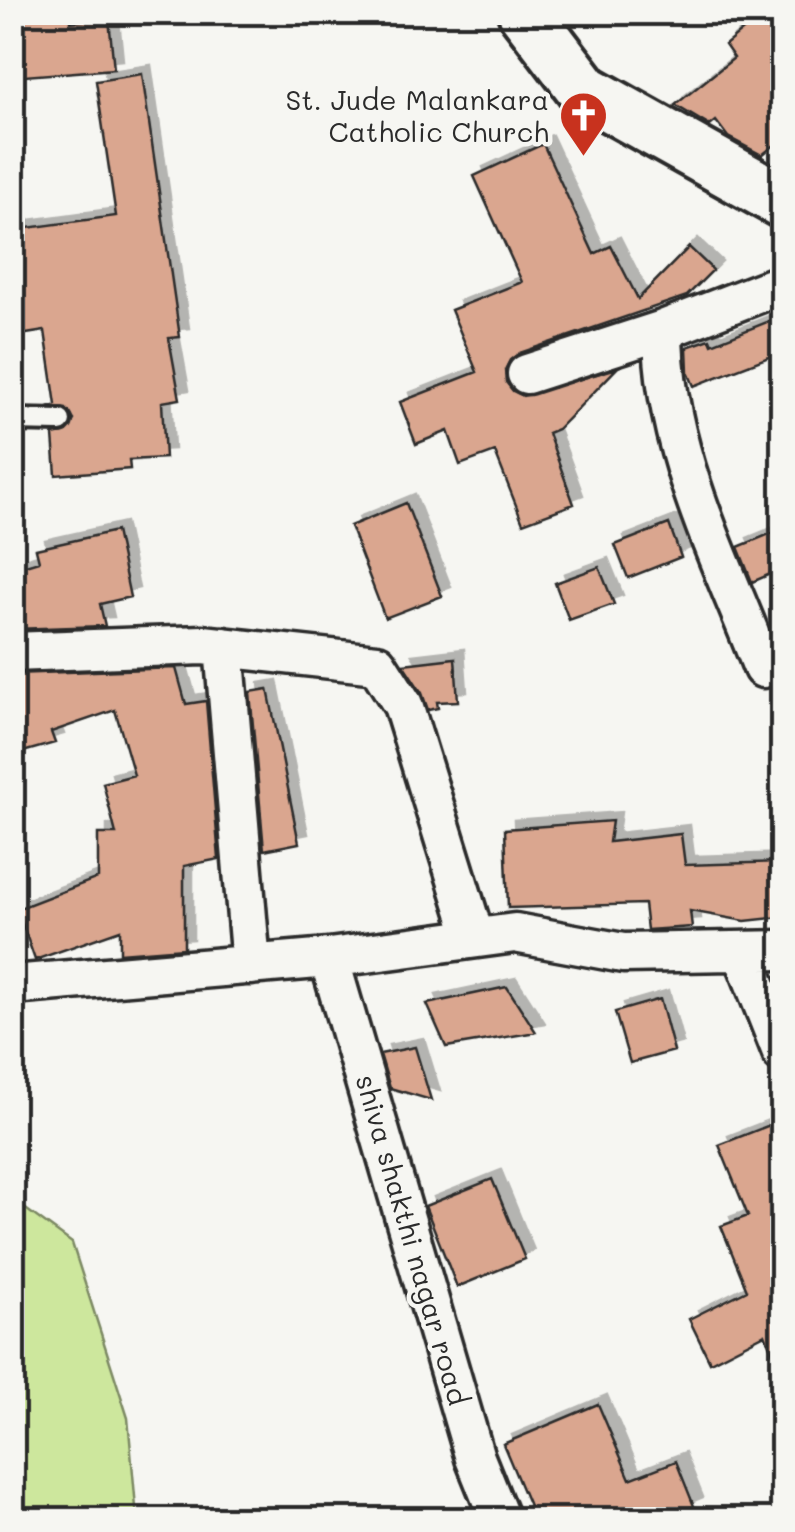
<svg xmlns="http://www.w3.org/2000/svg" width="795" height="1532" viewBox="0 0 795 1532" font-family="Mali,sans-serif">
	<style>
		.green { fill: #cde79d; stroke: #7c8964; stroke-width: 2.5 }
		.building { fill: #daa68f; stroke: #2b2b2b; stroke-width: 2.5; filter: url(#shadow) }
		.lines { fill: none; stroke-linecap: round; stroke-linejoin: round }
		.lane-casing { stroke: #2b2b2b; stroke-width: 28 }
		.street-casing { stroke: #2b2b2b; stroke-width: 45 }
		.secondary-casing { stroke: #2b2b2b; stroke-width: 60 }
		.lane { stroke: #f6f6f2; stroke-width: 20 }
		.street { stroke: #f6f6f2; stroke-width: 38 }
		.secondary { stroke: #f6f6f2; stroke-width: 52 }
		.labels { text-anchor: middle; stroke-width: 9; stroke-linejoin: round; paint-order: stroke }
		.poi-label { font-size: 28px; fill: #2b2b2b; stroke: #f6f6f2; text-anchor: end }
		.street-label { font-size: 28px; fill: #2b2b2b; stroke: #f6f6f2 }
	</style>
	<defs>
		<filter id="shadow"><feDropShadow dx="9" dy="-9" stdDeviation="0" flood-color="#0004"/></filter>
	</defs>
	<rect width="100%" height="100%" fill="#f6f6f2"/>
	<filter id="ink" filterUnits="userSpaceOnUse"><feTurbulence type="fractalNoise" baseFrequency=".01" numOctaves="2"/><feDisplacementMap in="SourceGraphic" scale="20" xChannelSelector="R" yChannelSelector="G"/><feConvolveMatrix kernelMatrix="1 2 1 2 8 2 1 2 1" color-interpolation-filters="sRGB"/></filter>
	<g filter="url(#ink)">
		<!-- green -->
		<path class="green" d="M12 1199 72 1243 128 1418 137 1519H13Z"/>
		<!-- building -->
		<path class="building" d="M71 12V22L109 19 114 69 12 77V15Z
			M765 12H782V139L762 155 728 137 716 121 710 126 675 105 734 58 725 45Z
			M142 74 180 337 169 338 180 399 162 402 165 458 129 460 130 469 56 475 53 435 67 432 74 420 66 409 51 407 56 405 45 331 20 335 12 283V230L116 216 96 81Z
			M543 144 594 254 611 246 638 299 689 247 713 270 687 296 520 353 510 360 505 370 506 382 513 391 523 396 617 368 558 429 548 433 574 504 523 523 495 452 460 465 448 431 416 444 400 402 477 372 451 310 522 282 474 176Z
			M782 316V352L694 386 688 372 687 347 710 339 712 344Z
			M406 503 442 596 385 618 350 526Z
			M669 524 681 557 628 578 615 545Z
			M782 529V569L752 582 738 547Z
			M116 531 130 597 100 604 105 626 12 629V569L39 561 36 549Z
			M599 567 614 604 569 620 555 583Z
			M455 658 458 701 437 702 438 708 428 710 422 693 403 664Z
			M176 668 186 704 206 701 219 859 184 866V948L120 953V930L35 960 17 909 98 878V834H116L103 783 134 775 115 710 51 732 55 743 12 755V674Z
			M268 689 299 843 264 850 250 692Z
			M612 821 609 842 681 834 685 865 782 862V917L745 921 690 911 692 927 647 930 644 904 508 908 505 829Z
			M507 987 536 1032 446 1047 427 1004Z
			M660 999 674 1051 630 1063 615 1012Z
			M415 1047 431 1100 390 1088 380 1054Z
			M775 1123 782 1142 781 1374 765 1334 710 1362 689 1319 747 1290 721 1226 748 1216 719 1145Z
			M492 1179 525 1259 457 1287 425 1206Z
			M598 1404 630 1479 676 1461 694 1506 660 1520H535L503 1444Z"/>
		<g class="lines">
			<defs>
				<path id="lane" d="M12 420 60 421"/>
				<path id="street" d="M663 330C663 449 721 559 763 668
					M527 374 663 330 782 284
					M224 647 251 965
					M12 652 203 645 377 664 403 705 475 938
					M742 951 782 1052
					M329 958 475 1458 500 1520
					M12 985 329 958 515 933 623 953 782 950"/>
				<path id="secondary" d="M525 12 585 91 782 201"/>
			</defs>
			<!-- lane casing -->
			<use href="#lane" class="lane-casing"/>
			<!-- street casing -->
			<use href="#street" class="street-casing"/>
			<!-- secondary casing -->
			<use href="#secondary" class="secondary-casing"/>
			<!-- lane -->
			<use href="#lane" class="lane"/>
			<!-- street -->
			<use href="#street" class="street"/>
			<!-- secondary -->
			<use href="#secondary" class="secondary"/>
		</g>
	</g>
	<!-- icons -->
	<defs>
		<symbol id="church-pin" viewBox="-11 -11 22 30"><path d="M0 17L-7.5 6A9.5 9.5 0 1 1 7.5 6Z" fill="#c8321e" stroke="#f6f6f2"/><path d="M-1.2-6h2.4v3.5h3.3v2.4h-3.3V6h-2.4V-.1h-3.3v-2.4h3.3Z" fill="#fff"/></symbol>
	</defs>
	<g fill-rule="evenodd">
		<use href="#church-pin" x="556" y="88" width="55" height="75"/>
	</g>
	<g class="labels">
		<!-- poi labels -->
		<g class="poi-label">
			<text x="549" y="110">St. Jude Malankara<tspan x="549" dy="32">Catholic Church</tspan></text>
		</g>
		<!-- street labels -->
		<g class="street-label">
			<text transform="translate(412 1240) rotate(74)" y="10">shiva shakthi nagar road</text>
		</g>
	</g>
	<!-- margin -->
	<rect width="795" height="1532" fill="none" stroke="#f6f6f2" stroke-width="50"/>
	<rect x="25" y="25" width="745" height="1482" fill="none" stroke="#2b2b2b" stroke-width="4" filter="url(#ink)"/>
</svg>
